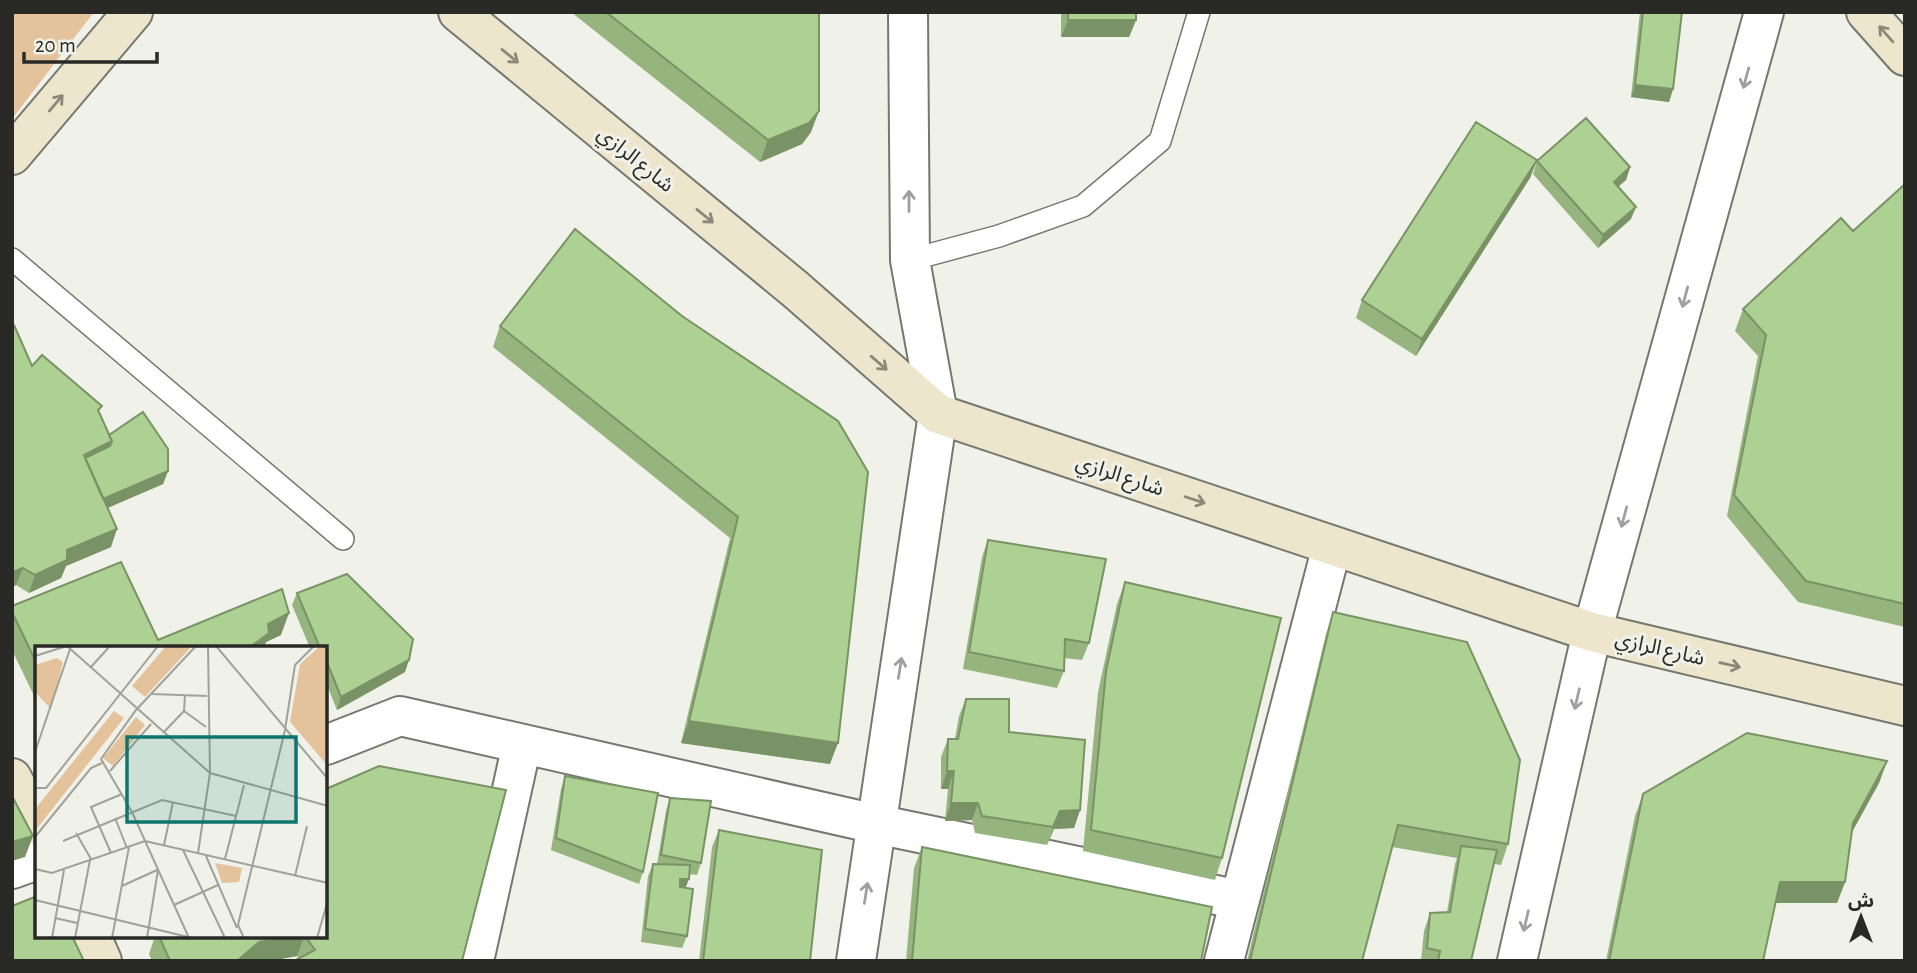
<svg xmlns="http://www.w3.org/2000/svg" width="1917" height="973" viewBox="0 0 1917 973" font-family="'Alegreya Sans','Noto Sans Arabic',sans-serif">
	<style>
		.green { fill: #e4c29b }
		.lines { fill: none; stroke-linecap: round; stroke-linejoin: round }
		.lane-casing { stroke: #76776f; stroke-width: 24 }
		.street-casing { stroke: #76776f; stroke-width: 42 }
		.secondary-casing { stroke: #76776f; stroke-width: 42 }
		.lane { stroke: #fff; stroke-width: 21 }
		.street { stroke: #fff; stroke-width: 38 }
		.secondary { stroke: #eee6cc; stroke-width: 38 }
		.wall { fill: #95b47e }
		.shaded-wall { fill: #799266 }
		.building { fill: #add192; stroke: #799266; stroke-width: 2 }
		.oneway { stroke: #8c8879 }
		.oneway2 { stroke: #9f9f9d }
		.labels { text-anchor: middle; stroke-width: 6; stroke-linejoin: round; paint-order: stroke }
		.street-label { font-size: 21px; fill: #292a26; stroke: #f0f1e8 }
		.inset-road { fill: none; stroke: #a0a19a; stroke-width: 2 }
		.view { fill: #0f766e; fill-opacity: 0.15; stroke: #0f766e; stroke-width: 3.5 }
		.inset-edge { fill: none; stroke: #292a26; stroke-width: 3.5 }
	</style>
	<rect width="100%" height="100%" fill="#f0f1e8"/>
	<!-- green -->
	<path class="green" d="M12 12H94L12 119Z"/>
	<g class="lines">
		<defs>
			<path id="lane" d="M12 259 343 539
				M910 260 999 236 1083 206 1160 141 1199 12"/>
			<path id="street" d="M326 745 400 716 876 824 1240 900
				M12 869 37 860
				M474 961 522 744
				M856 961 938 414 910 260 908 12
				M1224 961 1332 546
				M1517 961 1592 632 1764 12"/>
			<path id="secondary" d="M458 12 795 289 938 414 1592 632 1905 706
				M1866 12 1905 56
				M12 155 133 12
				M12 778 37 825
				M91 936 102 961"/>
		</defs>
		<!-- lane casing -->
		<use href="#lane" class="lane-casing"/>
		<!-- street casing -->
		<use href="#street" class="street-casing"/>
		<!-- secondary casing -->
		<use href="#secondary" class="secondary-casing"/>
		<!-- lane -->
		<use href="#lane" class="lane"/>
		<!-- street -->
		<use href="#street" class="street"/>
		<!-- secondary -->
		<use href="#secondary" class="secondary"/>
	</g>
	<!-- wall -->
	<path class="wall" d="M571 12H819L811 132 802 144 760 162Z
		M1061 12H1136V20L1129 37H1061Z
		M1640 12H1682L1673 89 1669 102 1631 97Z
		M1537 160 1530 178 1416 356 1356 318 1362 300Z
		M1537 161 1630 167 1626 180 1618 187 1631 219 1598 248 1533 174Z
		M1905 184V627L1798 602 1727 516 1758 356 1735 331 1743 309 1853 231Z
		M682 316 830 764 681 743 730 538 493 347 500 326Z
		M12 326 32 366 99 413 109 435 168 471 163 484 107 508 111 547 66 566 61 578 29 593 16 585 12 587Z
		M988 540 1089 643 1082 660 1064 658V671L1057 688 963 669 982 557Z
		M1125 582 1222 858 1215 880 1083 851 1098 692 1117 604Z
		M297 593 405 672 337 710 326 683V648H310L292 605Z
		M12 606 158 640 281 635 266 642 37 648V702L12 650Z
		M1333 612 1508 844 1501 865 1494 864 1471 961H1421L1424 931 1430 913 1447 912 1455 864 1457 858 1392 847 1362 961H1247L1326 634Z
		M966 699 1009 732 1080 810 1074 828 1054 829 1047 845 975 833 972 820 945 821 948 789H941V757L948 739H955L959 716Z
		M1887 761 1879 783 1851 833 1845 882 1837 903H1775L1763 961H1606L1635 816 1643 794Z
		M565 776 643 872 639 884 551 850 561 789Z
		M670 798 701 863 697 875 689 874 685 888 687 936 682 948 641 942 648 876 653 864H657L666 811Z
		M719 830 810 961H699L712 847Z
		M922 847 1201 961H906L914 868Z
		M155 936H326L462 961 298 958 297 956 270 961H152L149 954Z"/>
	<!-- shaded-wall -->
	<path class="shaded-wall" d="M1068 20H1136L1129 37H1061Z
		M1635 85 1673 89 1669 102 1631 97Z
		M819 111 811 132 802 144 760 162 768 140Z
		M1537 160 1530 178 1416 356 1422 339Z
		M1630 167 1626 180 1609 194 1614 182Z
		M1636 207 1631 219 1598 248 1603 235Z
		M112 441 106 459 86 469 84 455Z
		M168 471 163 484 96 513 100 501Z
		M117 529 111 547 66 566 61 578 29 593 35 575 67 550Z
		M23 568 16 585 12 587V572Z
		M289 613 281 635 266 642 264 648H249L268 624Z
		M409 660 405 672 337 710 341 697Z
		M689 721 838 743 830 764 681 743Z
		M1887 761 1879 783 1845 845 1853 823Z
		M947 771H954L948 789H941Z
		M951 803H978L972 820 945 821Z
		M1080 810 1074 828 1054 829 1047 845 1060 811Z
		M33 836 25 857 12 861V842Z
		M680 879H689L684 892H675Z
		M1780 882H1845L1837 903H1772Z
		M296 936H304L297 956 270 961H237L259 942Z"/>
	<!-- building -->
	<path class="building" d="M606 12H819V111L809 123 768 140Z
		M1068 12H1136V20H1068Z
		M1643 12H1682L1673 89 1635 85Z
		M1586 118 1630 167 1614 182 1636 207 1603 235 1537 161Z
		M1476 122 1537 160 1422 339 1362 300Z
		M1905 184V604L1806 581 1734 495 1766 335 1743 309 1841 218 1853 231Z
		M575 229 682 316 838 421 868 472 838 743 689 721 738 517 500 326Z
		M14 325 32 366 42 355 102 406 98 410 112 441 84 455 117 529 67 550V560L35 575 23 568 12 572V326Z
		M143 412 168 449V471L103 499 85 458 110 446 112 441 109 435Z
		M988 540 1106 559 1089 643 1065 639 1064 671 969 652Z
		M121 562 158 640 282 589 289 613 268 624 269 633 249 648H37V664L12 612V606Z
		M347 574 413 639 409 660 341 697 326 660V648H320L297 593Z
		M1125 582 1281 618 1222 858 1091 830 1106 671Z
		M1333 612 1467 642 1520 760 1508 844 1398 825 1362 961H1250Z
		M966 699H1009V732L1085 740 1080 810 1060 811 1053 827 982 816 978 803H951L954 771H947L948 739H958Z
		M1747 733 1887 761 1853 823 1845 882H1780L1763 961H1609L1643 794Z
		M379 766 506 790 462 961H294L315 950 305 936H326V789Z
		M565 776 658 793 643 872 556 838Z
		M12 796 33 836 12 842Z
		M670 798 711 801 701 863 661 855Z
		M719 830 822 850 810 961H703Z
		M1461 846 1497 850 1471 961H1438L1440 951 1427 948 1430 913 1450 912Z
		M922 847 1212 907 1201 961H912Z
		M653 864 690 865 689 879H680V887L693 889 687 936 645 929Z
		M37 896V936H72L84 961H12V906Z
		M159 936H296L259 942 237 961H170Z"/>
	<!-- one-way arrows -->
	<defs><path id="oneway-shaft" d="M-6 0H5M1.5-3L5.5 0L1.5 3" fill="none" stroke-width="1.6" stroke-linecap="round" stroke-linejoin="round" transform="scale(1.75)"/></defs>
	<g class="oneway">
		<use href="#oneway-shaft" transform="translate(1886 34) rotate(-131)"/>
		<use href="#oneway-shaft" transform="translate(510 56) rotate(39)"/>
		<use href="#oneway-shaft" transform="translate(56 103) rotate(-50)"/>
		<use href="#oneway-shaft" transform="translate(705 216) rotate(39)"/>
		<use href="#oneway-shaft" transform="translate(879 363) rotate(41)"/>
		<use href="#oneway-shaft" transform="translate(1195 500) rotate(18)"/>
		<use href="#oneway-shaft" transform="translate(1730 665) rotate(13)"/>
	</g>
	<g class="oneway2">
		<use href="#oneway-shaft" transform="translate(1746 78) rotate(105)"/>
		<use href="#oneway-shaft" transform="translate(909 201) rotate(-90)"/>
		<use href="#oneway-shaft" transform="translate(1685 297) rotate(105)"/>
		<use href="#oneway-shaft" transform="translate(1624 517) rotate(105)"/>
		<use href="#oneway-shaft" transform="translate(900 668) rotate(-81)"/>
		<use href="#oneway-shaft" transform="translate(1577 699) rotate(103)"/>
		<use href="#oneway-shaft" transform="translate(866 893) rotate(-81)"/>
		<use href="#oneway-shaft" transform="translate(1526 921) rotate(103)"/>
	</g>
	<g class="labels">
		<!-- street labels -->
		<g class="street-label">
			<text transform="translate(636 159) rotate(39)" y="7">شارع الرازي</text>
			<text transform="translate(1120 475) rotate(18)" y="7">شارع الرازي</text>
			<text transform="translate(1660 648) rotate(13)" y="7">شارع الرازي</text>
		</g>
	</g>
	<!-- overview -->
	<g transform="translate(35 646)">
		<rect width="292" height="292" fill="#f0f1e8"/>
		<path d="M131 0H157L110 51 97 40ZM285 0H292V119L255 76 265 18ZM22 12 28 16 16 63 0 46V19ZM79 65 89 72 0 185V163ZM101 71 110 79 78 120 68 112ZM180 217 207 222 204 236 187 237Z" fill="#e4c29b"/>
		<path class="inset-road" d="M32 0 175 127 293 160M181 0 293 133M0 10 32 0M55 22 75 0M117 48 172 50M149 65 171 81M128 87 149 65 150 49M0 106 35 3M75 125 116 78M0 142H11L123 0M80 172 92 202M41 187 56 213M0 191 56 122 67 117M28 195 127 154 201 170M129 199 138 156M148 204 190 292M76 207 56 161 87 148M163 207 175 127 173 0M171 210 202 282M190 213 209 139M0 223 17 227 110 195 293 237M260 230 272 180M87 240 122 224M0 254 153 291M139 259 183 239M20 272 42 277M17 292 29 224M40 292 55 214M77 292 94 201M112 292 123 224M154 292 97 166 66 113 101 64 161 0M209 292 203 279 250 84 260 19 279 0M282 292 293 254"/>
		<path class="view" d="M92 91H261V176H92Z"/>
		<rect width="292" height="292" class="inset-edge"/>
	</g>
	<!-- border -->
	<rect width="1917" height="973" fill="none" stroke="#292a26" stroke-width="28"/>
	<!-- north arrow -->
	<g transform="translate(1861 917)" stroke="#f0f1e8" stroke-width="5" paint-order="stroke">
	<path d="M0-5L12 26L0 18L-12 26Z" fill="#292a26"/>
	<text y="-10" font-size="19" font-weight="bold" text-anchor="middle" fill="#292a26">ش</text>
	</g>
	<!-- scale -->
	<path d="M24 52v10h133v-10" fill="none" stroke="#292a26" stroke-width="3.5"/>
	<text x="35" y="52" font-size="21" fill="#292a26" stroke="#f0f1e8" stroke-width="5" paint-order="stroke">20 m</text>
</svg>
